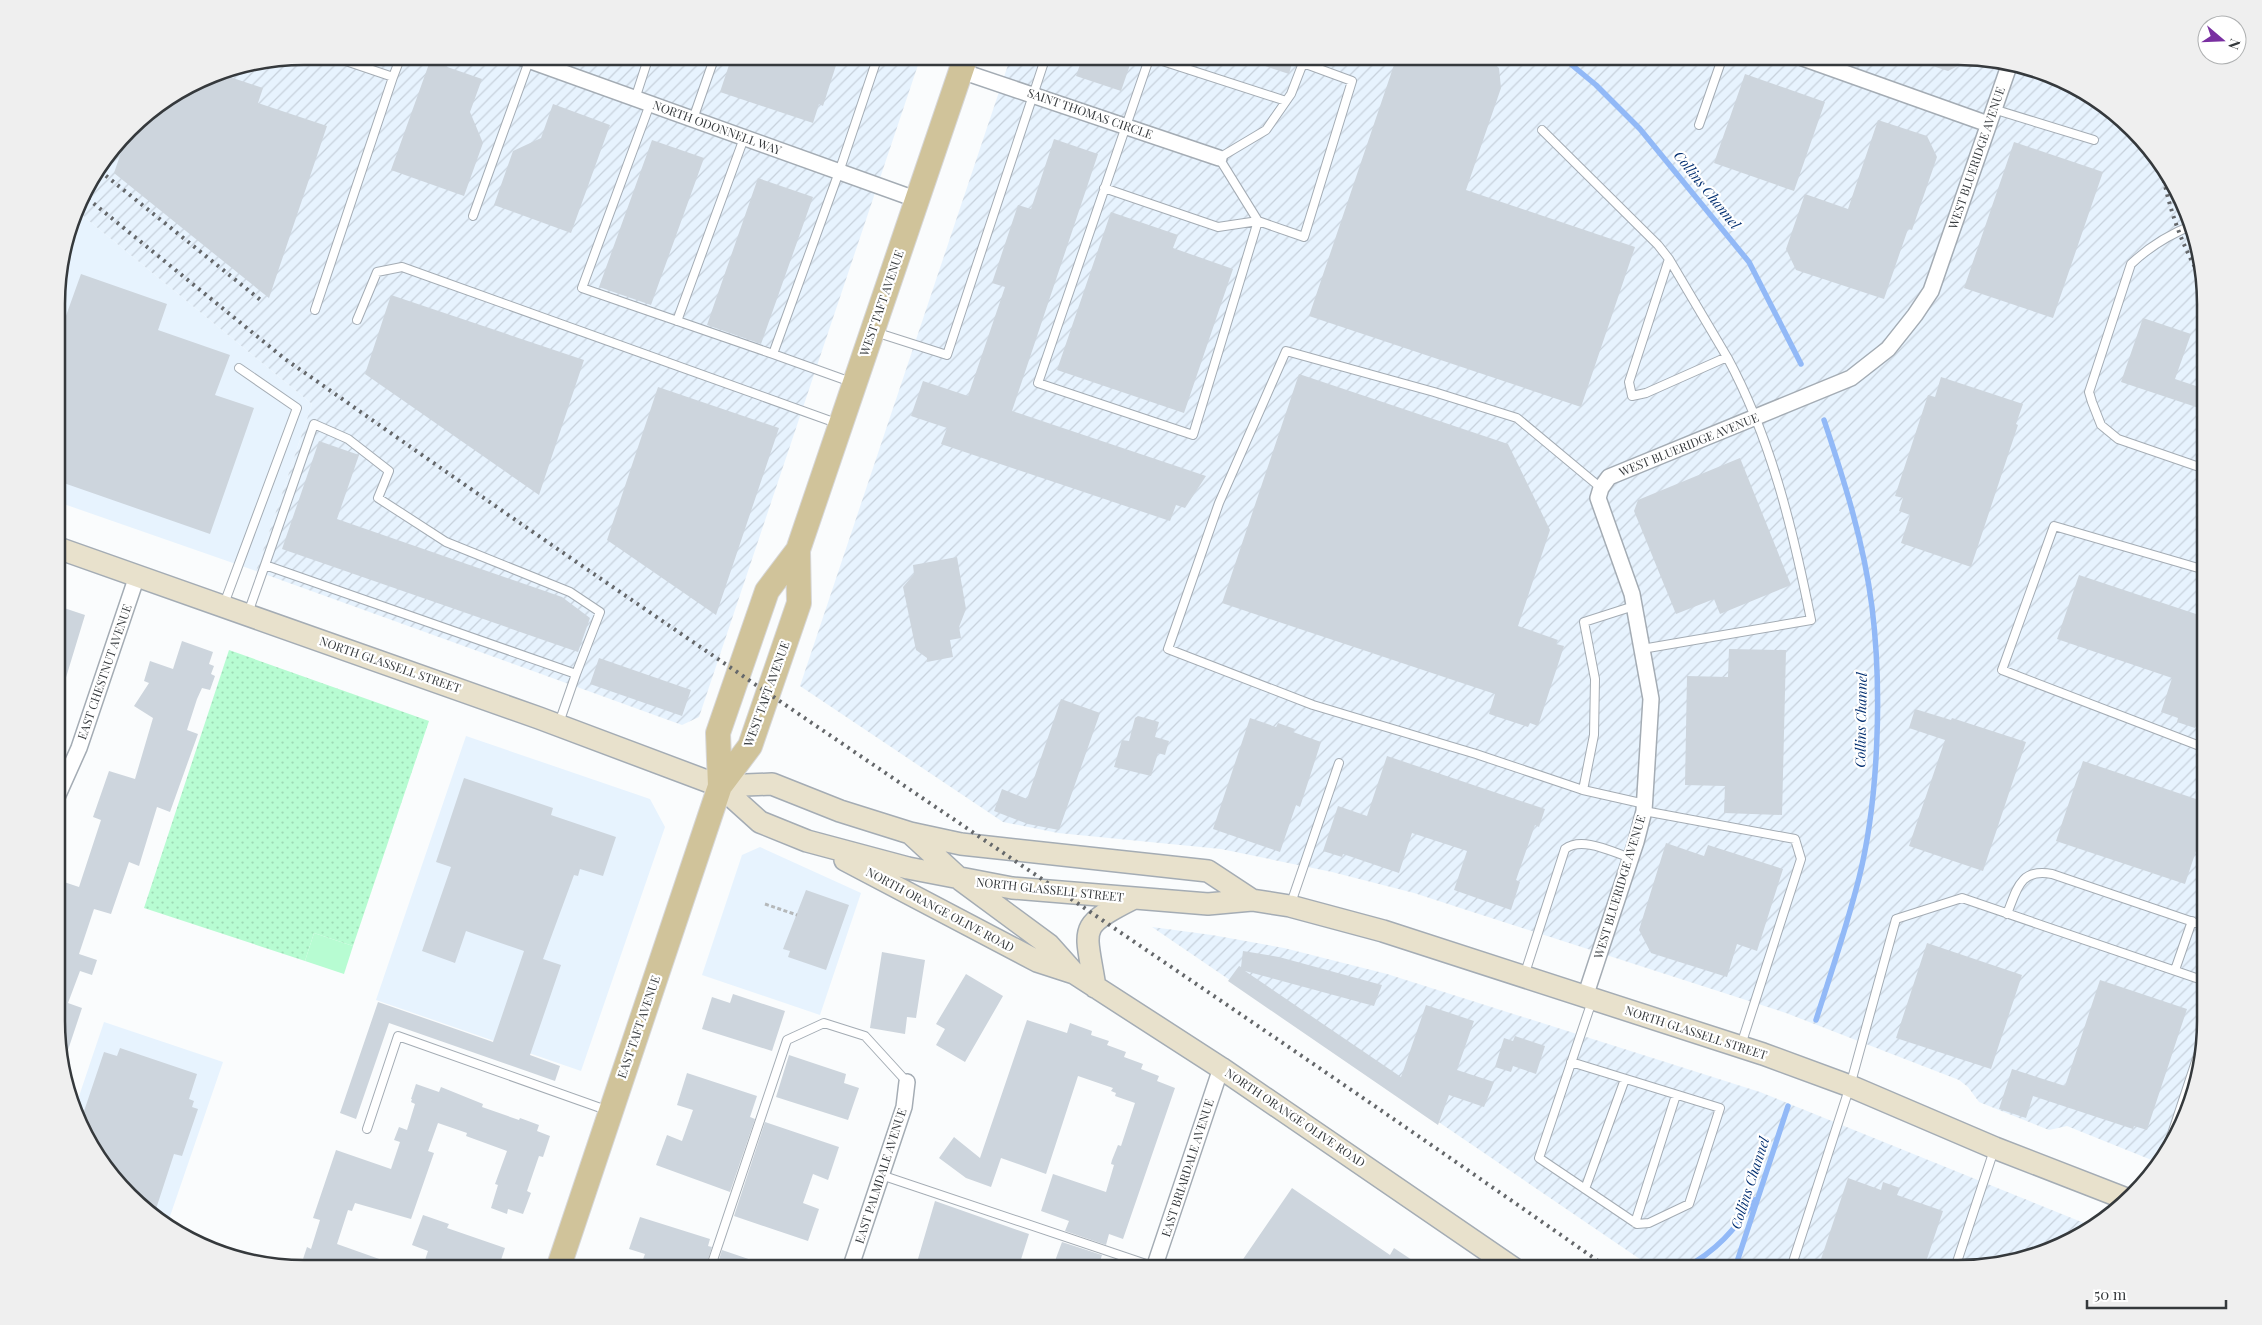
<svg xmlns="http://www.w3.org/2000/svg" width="2262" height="1325" viewBox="0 0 2262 1325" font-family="'Playfair Display',serif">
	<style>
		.built { fill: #e7f3fe }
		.industrial { fill: url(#industrial-furrows) }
		.grass { fill: url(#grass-dots) }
		.park { fill: #b7fcd2 }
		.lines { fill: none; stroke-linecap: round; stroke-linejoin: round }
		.stream { stroke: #92b9f7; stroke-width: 5.5 }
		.building { fill: #cdd5dd }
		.lane-casing { stroke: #a4acb4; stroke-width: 10 }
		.street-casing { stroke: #a4acb4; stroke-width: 18 }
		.secondary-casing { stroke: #a4acb4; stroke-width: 24 }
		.primary-casing { stroke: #d7d7d8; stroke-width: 26 }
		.path { stroke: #b5b8ba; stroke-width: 3; stroke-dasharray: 4 2.5; stroke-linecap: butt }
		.lane { stroke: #fff; stroke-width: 8 }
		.street { stroke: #fff; stroke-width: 15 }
		.secondary { stroke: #e8e1cc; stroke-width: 21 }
		.primary { stroke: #d0c39a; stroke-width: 24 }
		.rail { stroke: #64676a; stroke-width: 4; stroke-dasharray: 2.5 5; stroke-linecap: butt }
		.labels { text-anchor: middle; stroke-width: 4.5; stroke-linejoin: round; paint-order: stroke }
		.street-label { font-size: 12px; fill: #35393c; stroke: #fff }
		.water-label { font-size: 14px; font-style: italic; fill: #043072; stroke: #fff }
		.rim { fill: none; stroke: #35393c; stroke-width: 2.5 }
	</style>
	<defs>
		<pattern id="industrial-furrows" width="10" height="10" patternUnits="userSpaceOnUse" patternTransform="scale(1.25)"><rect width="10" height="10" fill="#e7f3fe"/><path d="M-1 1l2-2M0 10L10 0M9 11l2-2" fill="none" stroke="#c7d1db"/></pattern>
		<pattern id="grass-dots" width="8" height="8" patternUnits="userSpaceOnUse" patternTransform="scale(1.25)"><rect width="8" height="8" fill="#b7fcd2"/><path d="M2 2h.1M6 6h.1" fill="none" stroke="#9ed9b5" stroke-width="1.8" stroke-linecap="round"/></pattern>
	</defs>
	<rect width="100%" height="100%" fill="#fafcfd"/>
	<!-- built -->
	<path class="built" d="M77 211 312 404 256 571 58 502V272Z
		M466 736 650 799 665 827 581 1071 376 1000Z
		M760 847 861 893 820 1015 702 975 742 855Z
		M104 1022 223 1062 167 1225 129 1196 98 1158 74 1111Z"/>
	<!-- industrial -->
	<path class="industrial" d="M304 56H921L699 717 682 725 256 571 312 404 77 211 82 194 140 118 209 75Z
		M1011 56H1958L2022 65 2082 90 2133 129 2172 180 2193 225 2205 288V1037L2193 1100 2172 1145 2159 1163 2067 1126 2049 1130 1979 1102 1968 1087 1959 1080 1786 1013 1414 893 1332 872 1221 849 1058 833 1003 822 800 686Z
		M1152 927 1212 935 1284 948 1387 974 1760 1092 2094 1227 2082 1235 2037 1256 1974 1268H1653Z"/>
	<!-- grass -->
	<path class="grass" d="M229 650 429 721 353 946 314 933 305 961 144 908Z"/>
	<!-- park -->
	<path class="park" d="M314 933 353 946 344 974 305 961Z"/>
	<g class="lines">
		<!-- stream -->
		<path class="stream" d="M1561 56 1596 85 1640 129 1749 262 1801 364
			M1816 1020C1831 973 1847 926 1859 878 1879 798 1882 688 1872 607 1864 543 1844 480 1824 420
			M1684 1268C1716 1252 1735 1229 1755 1200
			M1735 1268 1788 1106"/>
	</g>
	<!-- building -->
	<path class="building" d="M732 56H839L823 106 819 104 813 123 720 92Z
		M1083 56H1133L1121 91 1076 76Z
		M1244 56H1294L1289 74 1244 59Z
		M1397 56H1483L1499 68 1501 88 1466 190 1635 247 1581 407 1309 316Z
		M1912 56H1958L1973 58 1948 71 1911 59Z
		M430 61 482 79 470 112 483 143 464 196 391 170Z
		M218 73 263 88 258 103 327 126 269 298 114 173 127 135 140 118 209 75Z
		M1745 74 1825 102 1794 191 1714 163Z
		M553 104 610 125 571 233 494 205 513 151 541 138Z
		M1878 120 1927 136 1937 157 1912 230 1908 229 1884 299 1796 270 1786 249 1805 194 1848 209Z
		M1054 139 1098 154 1012 411 1206 476 1185 508 1176 505 1170 521 941 444 947 428 911 416 923 381 968 396 1005 287 992 283 1018 205 1031 209Z
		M652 140 704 158 651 305 599 287Z
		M2014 142 2103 172 2053 318 1964 288Z
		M758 178 813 197 761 344 707 325Z
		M1111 212 1178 235 1173 248 1233 269 1184 413 1057 370Z
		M81 274 167 304 158 330 230 355 215 395 254 408 210 534 58 481V338Z
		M391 295 584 360 539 495 365 374Z
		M2143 318 2191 334 2175 379 2205 389V410L2121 382Z
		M1299 374 1508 444 1550 530 1518 626 1558 640 1556 644 1564 646 1538 726 1530 723 1528 727 1489 714 1495 694 1222 603Z
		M1941 377 2023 404 2016 424 2018 425 1971 567 1901 543 1910 515 1899 511 1903 498 1895 496 1928 395 1935 397Z
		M658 387 779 428 716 615 607 540Z
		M319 441 359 455 337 519 562 597 590 618 578 652 282 549Z
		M1740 458 1791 585 1720 614 1714 599 1676 614 1634 511 1638 500Z
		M957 557 966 609 959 627 961 638 950 640 953 657 927 662V658L916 650 903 587 914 574 913 565Z
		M2079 575 2205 617V727L2197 724 2195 728 2177 722 2178 718 2161 712 2172 678 2057 639Z
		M58 606 85 615 61 694 58 693Z
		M182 641 213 652 209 664 214 666 211 674 215 676 210 690 202 688 197 699 187 730 198 734 170 812 157 807 139 866 129 862 111 914 94 909 79 954 97 960 92 975 80 971 68 1003 82 1008 62 1068 58 1053V880L79 887 101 820 93 817 109 771 135 779 153 718 134 706 149 683 144 681 150 661 173 669Z
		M1729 649 1786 650 1782 815 1724 813 1725 786 1685 785 1687 676 1728 677Z
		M599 658 691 690 682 716 590 684Z
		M1061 699 1100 713 1059 830 1028 824 994 811 1002 789 1027 799Z
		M1915 709 1951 720 1952 718 2026 742 1983 871 1909 846 1945 740 1909 728Z
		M1138 716 1159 722 1155 737 1169 741 1165 755 1158 753 1151 776 1114 767 1122 740 1129 741 1135 718Z
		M1250 718 1276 727 1278 723 1295 729 1293 732 1321 742 1300 807 1296 805 1280 852 1213 829Z
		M1387 756 1545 809 1539 827 1535 825 1516 880 1520 882 1511 910 1454 890 1467 851 1412 833 1399 873 1343 854 1342 857 1323 851 1338 806 1367 816Z
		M2083 761 2205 802V824L2185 884 2056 841Z
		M464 778 553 808 551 815 616 837 603 876 580 869 578 876 574 875 543 959 561 965 530 1055 560 1066 555 1081 389 1023 356 1119 340 1113 378 1002 493 1042 524 951 466 931 455 963 422 951 451 867 436 862Z
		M1666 843 1704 856 1708 845 1783 869 1757 951 1737 944 1727 977 1651 953 1639 930Z
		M806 890 849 905 826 970 788 957 790 951 783 949Z
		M1927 943 2022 975 1991 1069 1896 1038Z
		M1243 951 1279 957 1382 985 1374 1006 1245 971 1401 1077 1426 1005 1474 1021 1457 1070 1494 1082 1484 1107 1449 1095 1438 1125 1228 981 1239 966 1241 967Z
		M882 952 925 960 916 1018 907 1017 905 1034 870 1028Z
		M966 974 1003 996 965 1062 936 1045 945 1029 936 1024Z
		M2100 980 2187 1009 2147 1130 2134 1126 2133 1129 2033 1096 2026 1118 1999 1109 2012 1069 2065 1086Z
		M733 994 785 1011 772 1051 702 1029 712 997 730 1003Z
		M1027 1020 1067 1033 1070 1023 1092 1031 1091 1035 1109 1041 1107 1045 1126 1052 1124 1057 1143 1064 1141 1069 1159 1076 1157 1081 1175 1088 1123 1239 1109 1234 1106 1245 1065 1231 1069 1221 1041 1211 1053 1174 1106 1192 1114 1165 1111 1164 1112 1160 1118 1145 1121 1146 1135 1103 1115 1096 1116 1093 1111 1091 1113 1088 1078 1076 1046 1174 1001 1158 991 1187 966 1178 939 1158 954 1137 980 1158Z
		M1515 1036 1545 1046 1536 1074 1513 1066 1511 1072 1495 1067 1504 1038 1513 1041Z
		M120 1048 197 1074 189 1099 194 1101 192 1107 198 1109 182 1156 174 1154 154 1215 129 1196 98 1158 80 1123 104 1052 117 1056Z
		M789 1055 846 1074 844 1083 859 1088 848 1120 776 1097Z
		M687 1073 757 1096 750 1117 755 1119 730 1192 656 1165 667 1135 682 1141 693 1110 677 1105Z
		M416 1084 439 1092 441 1087 483 1104 482 1107 519 1120 520 1118 539 1125 537 1131 550 1136 543 1157 539 1156 527 1191 531 1193 523 1214 508 1209 507 1214 491 1208 498 1185 495 1184 507 1151 466 1136 467 1133 438 1123 428 1151 434 1153 411 1219 355 1203 352 1211 348 1210 337 1244 399 1266V1269L300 1268 307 1247 311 1249 320 1220 313 1218 336 1150 391 1169 400 1142 394 1140 399 1127 407 1130 415 1104 411 1102 412 1099H411Z
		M765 1122 839 1147 828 1180 813 1174 803 1203 819 1209 808 1241 734 1216Z
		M1848 1178 1881 1190 1883 1182 1900 1188 1897 1195 1943 1211 1924 1268H1818Z
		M1292 1188 1390 1255 1394 1248 1424 1268H1237Z
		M935 1201 1029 1234 1018 1269H915Z
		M423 1215 449 1224 447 1228 505 1248 498 1269H422L428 1251 412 1245Z
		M640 1217 710 1239 708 1246 712 1247 705 1269H661L642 1262 645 1254 629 1249Z
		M1062 1242 1102 1255 1098 1268 1052 1269Z
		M722 1250 769 1266 768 1269H716Z"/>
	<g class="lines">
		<defs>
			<path id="lane" d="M331 56 393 77 401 56
				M701 56 714 61
				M1150 56 1038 383 1193 435 1258 221 1304 237 1352 81 1303 63 1306 56
				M1150 57 1286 101
				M1836 70 1841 56
				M635 99 649 56
				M650 104 582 288 773 354 839 172 878 56
				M1993 109 2094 140
				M693 119 715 56
				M1699 125 1723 56
				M1542 130 1658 245 1669 259 1629 382 1632 396 1646 393 1727 357C1771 438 1793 530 1811 620L1642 649
				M1104 188 1218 227 1258 221 1219 158 1266 130 1291 94 1303 63
				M473 216 529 61
				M2193 225C2170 234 2149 247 2131 264L2089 392 2092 402 2101 425 2118 439 2205 469
				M1669 259 1727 357
				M315 310 393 77
				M357 320 377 272 402 267 839 424
				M677 321 744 138
				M875 332 947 355 1046 56
				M773 354 851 382
				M265 565 314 424 348 439 389 471 378 498 446 542 570 592 600 612 576 674
				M2205 570 2054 526 2002 670 2205 748
				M224 604 297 408 239 368
				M1634 606 1584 622 1595 679 1594 735 1583 790 1645 804
				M248 613 265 565 576 674 559 723
				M1583 790 1476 754 1313 705 1168 649 1219 503 1286 351 1434 392 1517 418 1601 488
				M1644 811 1795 839 1801 859 1741 1045
				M1290 906 1339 763
				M2007 914C2017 889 2020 868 2052 874L2205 926
				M2175 970 2192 921
				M1524 976 1565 849C1582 836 1612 852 1631 858
				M1571 1062 1720 1108 1689 1204 1649 1223 1637 1224 1539 1158 1592 1001
				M367 1129 398 1036 609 1111
				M2165 1155 2205 1034
				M881 1175 1155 1267
				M1585 1189 1625 1079
				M1635 1223 1676 1095
				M1791 1268 1850 1086 1896 919 1962 898 2205 981
				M1955 1268 1994 1150
				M710 1269 787 1040 824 1023 865 1036 907 1082"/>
			<path id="street" d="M517 56 918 200
				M1797 56 1988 124
				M961 71 1219 158
				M58 795 79 748 137 576
				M1585 997 1636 842 1644 811 1651 699 1632 594 1598 498 1601 488 1609 477 1851 378 1888 349 1915 315 1931 291 2010 63
				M1154 1268 1221 1068
				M850 1269 904 1107 907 1082"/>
			<path id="secondary" d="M58 548 539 718 720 786 760 822 807 841 908 868 1012 888 1208 904 1252 900 1290 906 1383 931 1763 1054 1850 1086 1995 1148 2129 1200
				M720 786 772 784 840 811 910 833 961 844 1208 871 1252 900
				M910 833 961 880 1049 945 1074 973
				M845 860 1037 961 1074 973 1221 1068 1513 1268
				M1095 987C1086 928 1076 927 1132 899"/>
			<path id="primary" d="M720 786 718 733 767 591 798 550 966 56
				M558 1269 720 786 750 746 799 603 798 550"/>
		</defs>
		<!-- lane casing -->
		<use href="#lane" class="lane-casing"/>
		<!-- street casing -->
		<use href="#street" class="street-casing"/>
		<!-- secondary casing -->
		<use href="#secondary" class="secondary-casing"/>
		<!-- primary casing -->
		<use href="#primary" class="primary-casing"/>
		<!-- path -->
		<path class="path" d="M765 904 797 915"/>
		<!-- lane -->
		<use href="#lane" class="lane"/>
		<!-- street -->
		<use href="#street" class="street"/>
		<!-- secondary -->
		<use href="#secondary" class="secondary"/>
		<!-- primary -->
		<use href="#primary" class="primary"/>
		<!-- rail -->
		<path class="rail" d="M2161 165C2168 207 2182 247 2204 283
			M100 171 263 302
			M82 194 285 359 338 396C758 692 1188 973 1608 1268"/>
	</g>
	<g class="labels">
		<!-- street labels -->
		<g class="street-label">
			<text transform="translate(1090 114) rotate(19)" y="4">SAINT THOMAS CIRCLE</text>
			<text transform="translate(717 128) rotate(20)" y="4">NORTH ODONNELL WAY</text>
			<text transform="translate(1977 158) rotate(-71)" y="4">WEST BLUERIDGE AVENUE</text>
			<text transform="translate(882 303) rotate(-71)" y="4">WEST TAFT AVENUE</text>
			<text transform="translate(1689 445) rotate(-22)" y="4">WEST BLUERIDGE AVENUE</text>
			<text transform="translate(390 665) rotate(19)" y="4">NORTH GLASSELL STREET</text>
			<text transform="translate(105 672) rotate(-71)" y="4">EAST CHESTNUT AVENUE</text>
			<text transform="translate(767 694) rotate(-70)" y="4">WEST TAFT AVENUE</text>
			<text transform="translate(1620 887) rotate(-73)" y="4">WEST BLUERIDGE AVENUE</text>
			<text transform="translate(1050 890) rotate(6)" y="4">NORTH GLASSELL STREET</text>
			<text transform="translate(940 910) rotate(28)" y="4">NORTH ORANGE OLIVE ROAD</text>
			<text transform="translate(639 1027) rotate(-71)" y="4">EAST TAFT AVENUE</text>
			<text transform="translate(1696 1033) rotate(18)" y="4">NORTH GLASSELL STREET</text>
			<text transform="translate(1295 1118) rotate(34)" y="4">NORTH ORANGE OLIVE ROAD</text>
			<text transform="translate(1188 1168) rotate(-72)" y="4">EAST BRIARDALE AVENUE</text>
			<text transform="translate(881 1176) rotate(-72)" y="4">EAST PALMDALE AVENUE</text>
		</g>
		<!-- water labels -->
		<g class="water-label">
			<text transform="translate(1707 190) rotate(51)" y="5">Collins Channel</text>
			<text transform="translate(1861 720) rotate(-89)" y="5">Collins Channel</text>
			<text transform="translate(1750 1183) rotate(-72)" y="5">Collins Channel</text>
		</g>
	</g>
	<!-- crop -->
	<path d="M0 0H2262V1325H0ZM304 65H1958A239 239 0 0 1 2197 304V1021A239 239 0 0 1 1958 1260H304A239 239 0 0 1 65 1021V304A239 239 0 0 1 304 65Z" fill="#efefef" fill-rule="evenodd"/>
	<path class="rim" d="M304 65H1958A239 239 0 0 1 2197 304V1021A239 239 0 0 1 1958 1260H304A239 239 0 0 1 65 1021V304A239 239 0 0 1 304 65Z"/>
	<!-- north arrow -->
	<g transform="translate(2222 40) rotate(109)"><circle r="24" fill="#ffffff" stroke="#aeb0b1"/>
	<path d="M0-4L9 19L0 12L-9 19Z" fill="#792fa1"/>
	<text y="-8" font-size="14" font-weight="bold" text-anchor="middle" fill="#35393c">N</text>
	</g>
	<!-- scale -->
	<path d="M2087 1300v8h139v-8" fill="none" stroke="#35393c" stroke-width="2.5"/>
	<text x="2094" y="1300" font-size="15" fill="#35393c" stroke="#ffffff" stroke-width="4" paint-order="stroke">50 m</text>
</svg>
